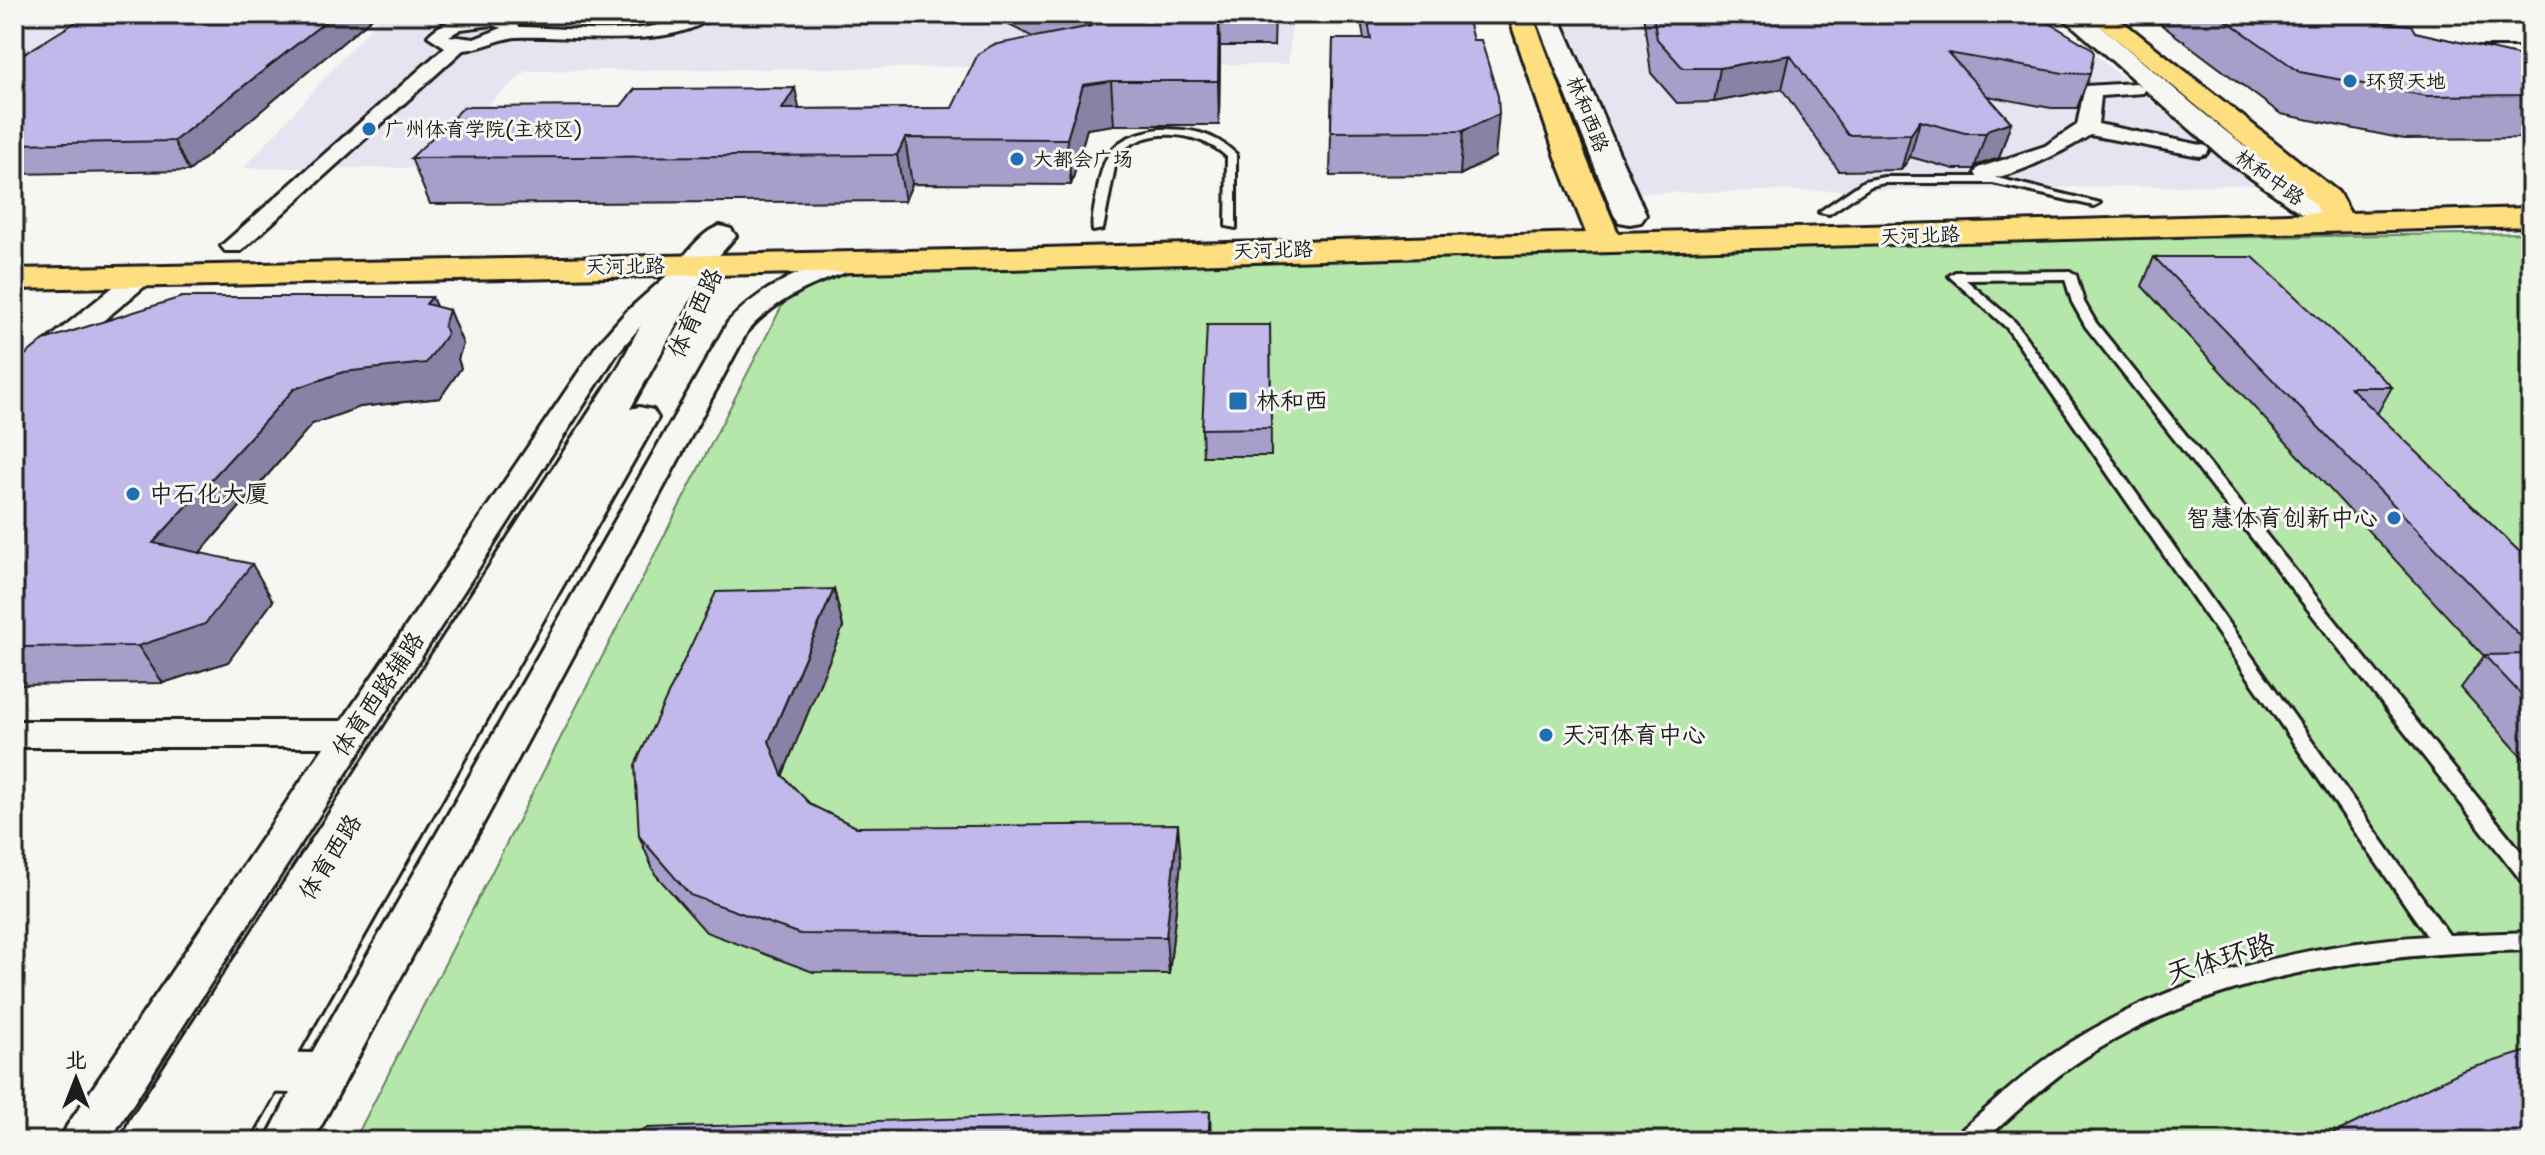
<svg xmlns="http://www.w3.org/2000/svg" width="2545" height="1155" viewBox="0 0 2545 1155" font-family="'Shantell Sans','LXGW WenKai TC',sans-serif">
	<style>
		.built { fill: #e6e4f0 }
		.green { fill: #b4e7a9; stroke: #688262; stroke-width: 2 }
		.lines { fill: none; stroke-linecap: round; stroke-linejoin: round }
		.lane-casing { stroke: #1c1c1c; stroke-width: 6 }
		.street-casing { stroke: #1c1c1c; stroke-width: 6 }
		.secondary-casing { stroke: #1c1c1c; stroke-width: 6 }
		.primary-casing { stroke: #1c1c1c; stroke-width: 6 }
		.lane { fill: #f6f6f2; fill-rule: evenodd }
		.street { fill: #f6f6f2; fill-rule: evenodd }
		.secondary { fill: #f6f6f2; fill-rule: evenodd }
		.primary { fill: #fedf80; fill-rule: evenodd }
		.wall { fill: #a79fca; stroke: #1c1c1c; stroke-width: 2 }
		.shaded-wall { fill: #8882a4; stroke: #1c1c1c; stroke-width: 2 }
		.building { fill: #c2b9eb; stroke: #1c1c1c; stroke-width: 2 }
		.poi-dot { fill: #1f6fb2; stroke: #f6f6f2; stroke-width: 3 }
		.labels { text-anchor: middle; stroke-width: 6; stroke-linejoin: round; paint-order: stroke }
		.far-poi-label { font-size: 20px; fill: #1c1c1c; stroke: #f6f6f2; text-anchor: start }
		.far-street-label { font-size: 20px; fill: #1c1c1c; stroke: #f6f6f2 }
		.street-label { font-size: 24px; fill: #1c1c1c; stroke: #f6f6f2 }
		.poi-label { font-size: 24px; fill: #1c1c1c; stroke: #f6f6f2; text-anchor: start }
		.near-street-label { font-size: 28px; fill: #1c1c1c; stroke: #f6f6f2 }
	</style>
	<rect width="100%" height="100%" fill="#f6f6f2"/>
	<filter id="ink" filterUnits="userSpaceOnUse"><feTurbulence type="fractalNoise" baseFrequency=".0125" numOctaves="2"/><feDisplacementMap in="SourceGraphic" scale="16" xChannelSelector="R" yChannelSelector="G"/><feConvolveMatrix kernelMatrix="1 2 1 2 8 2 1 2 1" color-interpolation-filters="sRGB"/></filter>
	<g filter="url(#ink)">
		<!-- built -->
		<path class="built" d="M14 14H1293L1288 64 527 71 413 168H244L377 20 123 22 14 90Z
			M1562 14H2045L2254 185 1639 193Z"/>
		<!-- green -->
		<path class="green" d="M2531 233V1141H354L806 259Z"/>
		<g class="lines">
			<defs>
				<path id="lane" d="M1159 129C1191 129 1212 132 1236 154V228L1226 226 1227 157C1199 130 1144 125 1117 156L1103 229 1093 231C1091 220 1095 206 1097 194 1104 150 1114 137 1159 129Z
					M1884 177H1993L2100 203 2094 206 1993 183H1884L1871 186 1829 214 1819 212 1864 181Z
					M2070 271 2076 275 2084 302 2096 323 2531 864V886L2524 884 2086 327 2072 302 2065 279 1966 280 2015 322 2449 935 2531 932V950C2370 953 2208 973 2072 1066 2040 1088 2013 1116 1983 1141H1954L1958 1133C1989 1107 2019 1078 2052 1055 2160 980 2297 944 2427 936L2007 328 1949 276 1955 272Z"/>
				<path id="street" d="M691 14H714C679 52 564 34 516 37 498 39 481 49 463 50L241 251H225L221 246 445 47 428 36C449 13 487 12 515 19L519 27C573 28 641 39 691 14ZM493 25 502 28 474 39 449 36 461 29Z
					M2466 48H2531V60L2459 58 2457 54 2459 50Z
					M2136 83 2146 89 2143 93 2101 96 2098 124 2206 146 2209 150 2206 154 2199 156 2090 135C2068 149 2003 184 1978 178L1975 173 1978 168 2045 146 2077 125 2085 86Z
					M854 255 862 257 866 262 862 267C818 281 780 296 748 330L313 1141H265L290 1093 254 1092 238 1086 232 1072 238 1058 254 1052 312 1053 728 322C763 285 805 267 854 255Z
					M688 262 696 264 700 269 644 322 616 355 109 1141H60L67 1126 324 747H14V721H342L597 345 626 312 680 264Z
					M142 269 151 271 154 276 151 281 24 386 14 388V367L133 271Z"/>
				<path id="secondary" d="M1534 14H1558L1646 215 1641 222 1630 224 1619 222 1614 215Z
					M2059 14H2086C2148 65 2207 119 2272 167 2292 181 2343 205 2355 221L2350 228 2339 230 2328 228 2292 207 2223 158Z
					M720 226 731 229 736 236 708 268 630 409 639 407 653 410 658 418 248 1141H121L130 1120 618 368C637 334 683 236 720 226Z"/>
				<path id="primary" d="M1508 14H1532L1587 160 1618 233 2320 213 2314 203 2086 14H2113L2338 192 2350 213 2531 208V226L1007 269 14 289V269L1007 249 1586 233 1557 160Z"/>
			</defs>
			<!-- lane casing -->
			<use href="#lane" class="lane-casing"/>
			<!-- street casing -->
			<use href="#street" class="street-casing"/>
			<!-- secondary casing -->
			<use href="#secondary" class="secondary-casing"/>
			<!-- primary casing -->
			<use href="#primary" class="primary-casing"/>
			<!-- lane -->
			<use href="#lane" class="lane"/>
			<!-- street -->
			<use href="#street" class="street"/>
			<!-- secondary -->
			<use href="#secondary" class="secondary"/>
			<!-- primary -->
			<use href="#primary" class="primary"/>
		</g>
		<!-- wall -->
		<path class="wall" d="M377 14 189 171 14 174V60Z
			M1004 14H1275L1274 46H1220L1219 125H1114L1087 129 1071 185 912 184 905 201 430 204 411 158 621 106 799 109 952 108 1033 37 1005 23Z
			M1360 14H1466L1495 157 1460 175 1330 176 1333 39H1364Z
			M1643 14H2034L2090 74 2077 108H2051L1988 96 2011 122 1999 158 1977 165 1974 169H1954L1910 157 1901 170 1839 171 1782 89 1714 102 1677 103 1651 73Z
			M2147 14H2342L2364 21 2521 56H2531V138L2404 139 2281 114Z
			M2154 257 2392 387 2377 414 2531 563V767L2461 688 2484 656 2142 286Z
			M436 307 449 310 463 344 458 359 461 368 440 398 360 407 312 424 200 553 273 601 228 662 163 683 14 685V364Z
			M1270 325 1271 456H1203L1202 429Z
			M834 589 843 627 782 776 811 805 856 827 1181 862 1169 974 813 972 706 932 655 874 639 836Z"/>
		<!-- shaded-wall -->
		<path class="shaded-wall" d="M335 14H377L189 171 174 141Z
			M1219 14 1220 46 1219 125 1218 81Z
			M1790 55 1782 89 1714 102 1720 68Z
			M1111 81 1114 125 1087 129 1071 185 1067 139 1083 85Z
			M795 88 804 132 782 109Z
			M1499 114 1495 157 1460 175 1463 131Z
			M1920 121 1910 157 1901 170 1911 134Z
			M2011 122 1999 158 1977 165 1974 169 1986 133 1989 129Z
			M905 138 912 184 905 201 897 155Z
			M432 297 444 325 449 310 463 344 458 359 461 368 440 398 360 407 312 424 176 580 153 543 294 389 343 372 426 304Z
			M252 564 273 601 228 662 163 683 138 646Z
			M834 589 843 627 781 779 769 741Z
			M1178 824 1181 862 1169 974 1166 937Z
			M1210 1111 1211 1141H1208Z"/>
		<!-- building -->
		<path class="building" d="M89 14H335L174 141 14 144V60Z
			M1066 14H1219L1218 81H1111L1083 85 1067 139 905 138 897 155 411 158 464 107 621 106 635 89 795 88 782 109 952 108 978 54 993 45 1091 26Z
			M1367 14H1466L1473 40H1481L1498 96 1499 114 1463 131 1331 132 1333 39H1371Z
			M1653 14H2034L2091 48 2094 53 2090 74 2063 73 1948 53 2011 122 1989 129 1986 133H1965L1920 121 1911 134 1848 135 1790 55 1720 68H1683L1657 39Z
			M2217 14H2342L2364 21 2411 25 2415 32 2521 56H2531V95L2426 96 2300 72Z
			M2154 257H2253L2392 387H2350L2531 563V647Z
			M182 297H432L426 304 449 310 444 326 447 334 426 363 343 372 294 389 153 543 252 564 205 624 138 646 14 647V364L44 340Z
			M1207 325H1270L1271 428 1202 429Z
			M834 589 769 741 782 775 811 805 856 827 1178 824 1166 937 800 934 690 895 639 836 635 765 716 592Z
			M2531 654V705L2484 655Z
			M2531 1050V1141H2318L2462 1071Z
			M1210 1111 1208 1141H612L647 1128Z"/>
	</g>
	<!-- markers -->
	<g class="poi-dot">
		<circle cx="2350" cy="81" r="8"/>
		<circle cx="369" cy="129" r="8"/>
		<circle cx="1017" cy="159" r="8"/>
		<rect x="1228" y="391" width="20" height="20" rx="4"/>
		<circle cx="133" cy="494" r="8"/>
		<circle cx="2394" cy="518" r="8"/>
		<circle cx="1546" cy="735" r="8"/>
	</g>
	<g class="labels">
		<!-- far-poi labels -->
		<g class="far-poi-label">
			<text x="2366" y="88">环贸天地</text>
			<text x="385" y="136">广州体育学院(主校区)</text>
			<text x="1033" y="166">大都会广场</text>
		</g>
		<!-- far-street labels -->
		<g class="far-street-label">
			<text transform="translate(1588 114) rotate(68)" y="7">林和西路</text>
			<text transform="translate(2270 177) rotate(36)" y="7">林和中路</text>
			<text transform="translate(1920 235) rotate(-2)" y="7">天河北路</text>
			<text transform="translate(1273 250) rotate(-2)" y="7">天河北路</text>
			<text transform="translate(625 266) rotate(-1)" y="7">天河北路</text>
		</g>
		<!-- street labels -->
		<g class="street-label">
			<text transform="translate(695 313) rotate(-65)" y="8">体育西路</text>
			<text transform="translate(378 694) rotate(-56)" y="8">体育西路辅路</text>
			<text transform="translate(330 857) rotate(-58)" y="8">体育西路</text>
		</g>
		<!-- poi labels -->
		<g class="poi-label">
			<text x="1256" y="409">林和西</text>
			<text x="149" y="502">中石化大厦</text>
			<text x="2378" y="526" text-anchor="end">智慧体育创新中心</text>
			<text x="1562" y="743">天河体育中心</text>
		</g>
		<!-- near-street labels -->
		<g class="near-street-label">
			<text transform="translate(2220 958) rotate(-17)" y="10">天体环路</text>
		</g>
	</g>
	<!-- margin -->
	<rect width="2545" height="1155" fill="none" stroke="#f6f6f2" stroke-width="48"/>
	<rect x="24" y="24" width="2497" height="1107" fill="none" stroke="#1c1c1c" stroke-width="3" filter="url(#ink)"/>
	<!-- north arrow -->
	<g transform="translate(76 1079)" stroke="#f6f6f2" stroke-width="6" paint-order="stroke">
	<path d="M0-6L14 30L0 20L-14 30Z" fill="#1c1c1c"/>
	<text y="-12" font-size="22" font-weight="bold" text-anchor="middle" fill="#1c1c1c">北</text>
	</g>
</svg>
